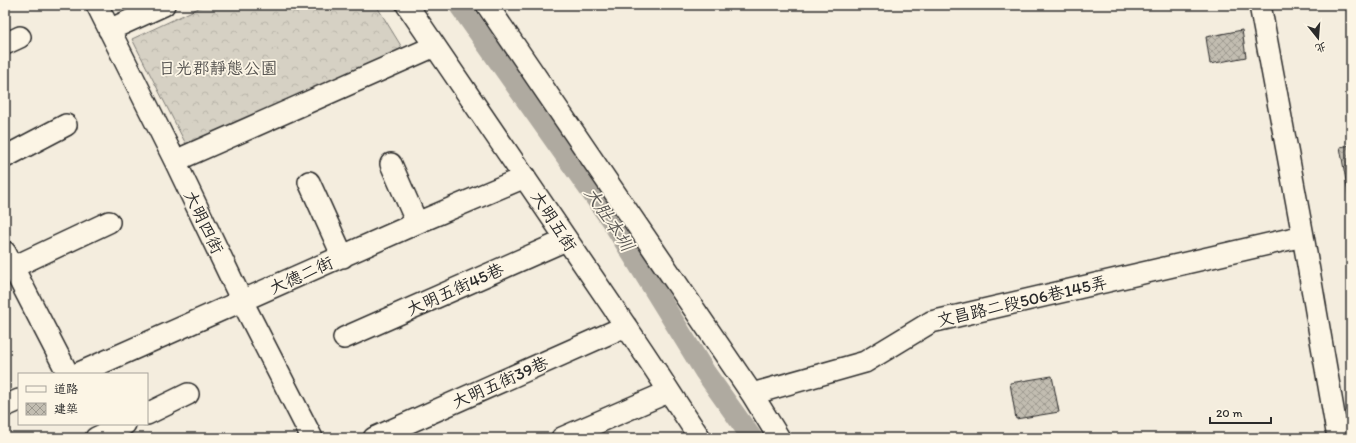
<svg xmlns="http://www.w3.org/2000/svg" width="1356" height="443" viewBox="0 0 1356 443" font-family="Itim,'LXGW WenKai TC',sans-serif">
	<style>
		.forest { fill: url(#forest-crowns); stroke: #807e78 }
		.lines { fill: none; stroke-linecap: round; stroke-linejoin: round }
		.canal { stroke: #afaaa0; stroke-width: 21 }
		.building { fill: url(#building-cross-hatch); stroke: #2b2b2b }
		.minor-casing { stroke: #2b2b2b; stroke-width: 24 }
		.minor { stroke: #fcf5e5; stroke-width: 21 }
		.labels { text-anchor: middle; stroke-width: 3.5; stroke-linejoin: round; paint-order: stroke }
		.park-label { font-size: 17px; fill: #565451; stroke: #fcf5e5 }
		.street-label { font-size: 17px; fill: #2b2b2b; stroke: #fcf5e5 }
		.water-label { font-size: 18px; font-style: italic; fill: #595754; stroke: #fcf5e5 }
	</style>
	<defs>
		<pattern id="forest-crowns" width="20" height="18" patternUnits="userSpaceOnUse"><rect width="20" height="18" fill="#d6d1c4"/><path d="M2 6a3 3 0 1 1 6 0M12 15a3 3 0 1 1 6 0" fill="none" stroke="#b8b4a9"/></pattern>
		<pattern id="building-cross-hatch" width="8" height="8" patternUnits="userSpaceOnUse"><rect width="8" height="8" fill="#c2bdb1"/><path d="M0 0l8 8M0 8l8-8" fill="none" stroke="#9e9a90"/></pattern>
	</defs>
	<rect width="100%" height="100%" fill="#f4edde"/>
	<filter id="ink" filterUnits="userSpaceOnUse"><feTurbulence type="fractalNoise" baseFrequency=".025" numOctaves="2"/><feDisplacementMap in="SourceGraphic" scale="8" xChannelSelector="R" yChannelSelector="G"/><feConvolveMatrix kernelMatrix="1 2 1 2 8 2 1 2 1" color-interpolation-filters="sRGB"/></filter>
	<g filter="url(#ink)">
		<!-- forest -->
		<path class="forest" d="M205 5H376L406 54 189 150 132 39Z"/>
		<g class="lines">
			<!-- canal -->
			<path class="canal" d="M459 5 611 220 705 372 752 438"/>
		</g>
		<!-- building -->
		<path class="building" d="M1242 30 1246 57 1210 64 1206 37Z
			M1351 145V198H1349L1340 147Z
			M1052 376 1059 412 1016 419 1010 383Z"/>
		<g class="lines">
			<defs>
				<path id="minor" d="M97 5 175 161 242 301 312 438
					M407 5C480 112 552 218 625 325 651 362 675 401 700 438
					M487 5 752 394 779 438
					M1260 5 1303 236 1338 438
					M109 30 164 5
					M5 44 20 37
					M5 157 66 125
					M175 161 435 46
					M391 164 417 223
					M309 182 343 257
					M5 252 68 374
					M5 271 109 222
					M344 338 566 240
					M77 374 417 223 525 177
					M752 394 865 362 931 322 1303 236
					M5 406 19 400
					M147 414 188 394
					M96 438 125 424
					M374 438 626 326
					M562 438 668 392"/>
			</defs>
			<!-- minor casing -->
			<use href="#minor" class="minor-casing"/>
			<!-- minor -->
			<use href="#minor" class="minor"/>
		</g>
	</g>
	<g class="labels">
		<!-- park labels -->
		<g class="park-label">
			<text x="218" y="74">日光郡靜態公園</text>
		</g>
		<!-- street labels -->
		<g class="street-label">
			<text transform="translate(554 221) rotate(57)" y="6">大明五街</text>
			<text transform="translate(204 222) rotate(64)" y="6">大明四街</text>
			<text transform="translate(301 275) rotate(-24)" y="6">大德二街</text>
			<text transform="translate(455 289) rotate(-24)" y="6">大明五街45巷</text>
			<text transform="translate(1022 301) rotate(-13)" y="6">文昌路二段506巷145弄</text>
			<text transform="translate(500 382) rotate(-24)" y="6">大明五街39巷</text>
		</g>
		<!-- water labels -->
		<g class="water-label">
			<text transform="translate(609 219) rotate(56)" y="6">大肚本圳</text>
		</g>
	</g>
	<!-- margin -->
	<rect width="1356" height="443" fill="none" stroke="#fcf5e5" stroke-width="20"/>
	<rect x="10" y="10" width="1336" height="423" fill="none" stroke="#2b2b2b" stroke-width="1.5" filter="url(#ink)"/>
	<!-- legend -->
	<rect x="18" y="373" width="130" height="52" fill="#fcf5e5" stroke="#a8a49b"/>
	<rect x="26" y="386" width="20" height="6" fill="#fcf5e5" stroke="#a8a49b"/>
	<text x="54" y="393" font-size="12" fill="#2b2b2b">道路</text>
	<rect x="26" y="403" width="20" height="12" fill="url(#building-cross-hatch)" stroke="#a8a49b"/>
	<text x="54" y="413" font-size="12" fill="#2b2b2b">建築</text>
	<!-- north arrow -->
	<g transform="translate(1318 38) rotate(163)" stroke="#fcf5e5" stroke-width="3" paint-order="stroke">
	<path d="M0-3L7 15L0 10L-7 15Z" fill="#2b2b2b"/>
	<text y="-6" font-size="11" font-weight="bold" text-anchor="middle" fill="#2b2b2b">北</text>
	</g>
	<!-- scale -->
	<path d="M1210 417v6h61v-6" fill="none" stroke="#2b2b2b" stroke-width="2"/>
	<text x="1216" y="417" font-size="12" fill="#2b2b2b" stroke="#fcf5e5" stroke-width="3" paint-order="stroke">20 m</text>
</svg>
